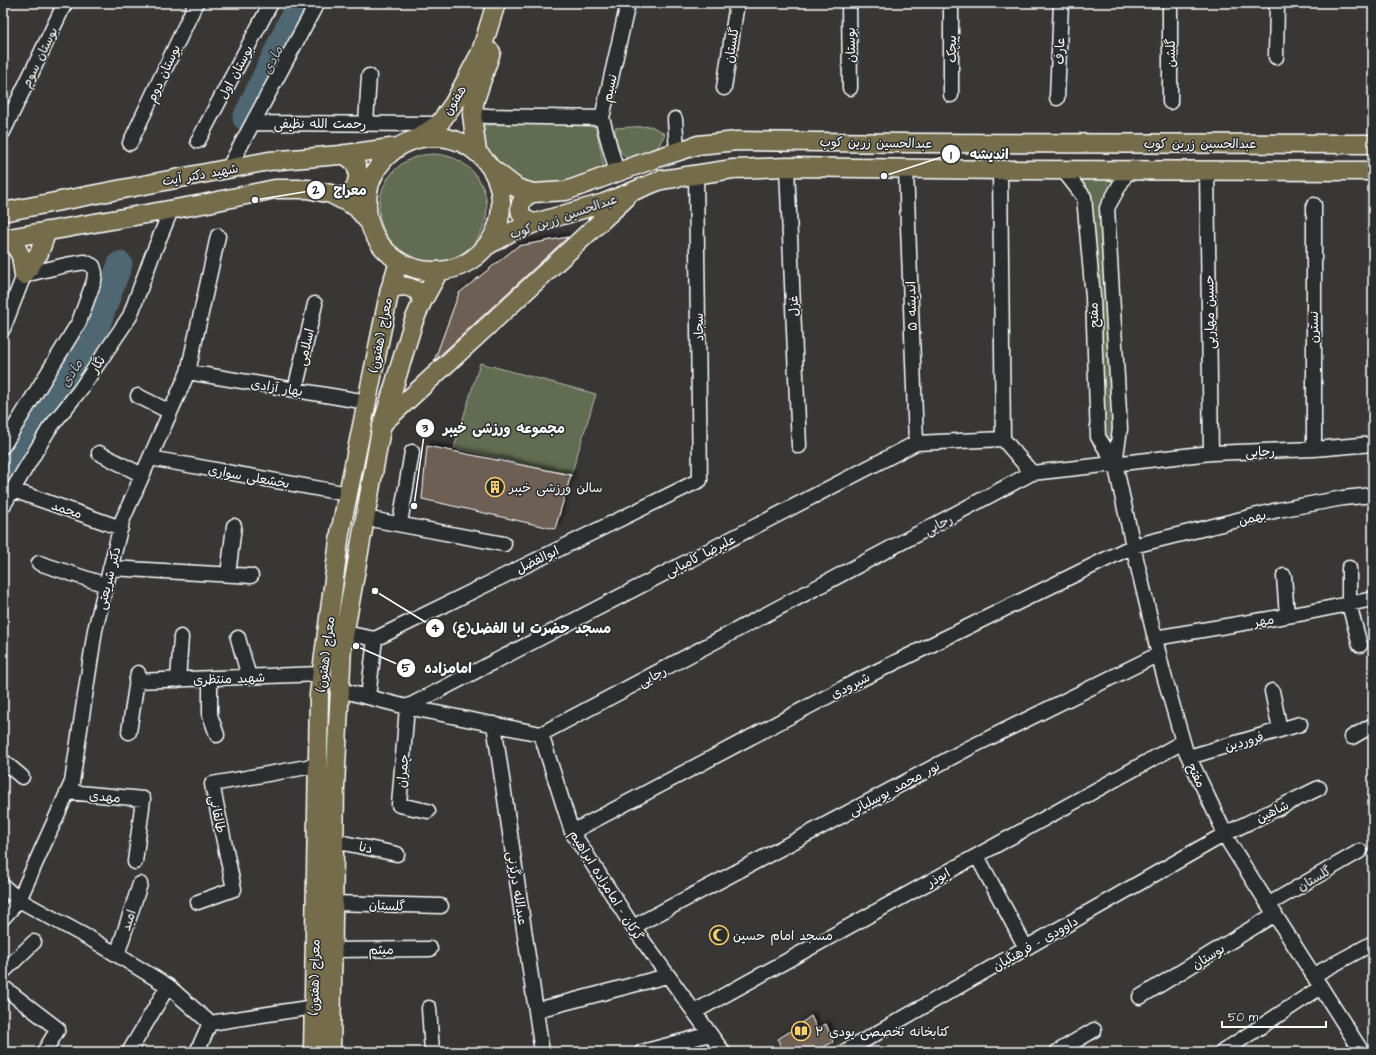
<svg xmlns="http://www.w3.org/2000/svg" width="1376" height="1055" viewBox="0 0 1376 1055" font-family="'Architects Daughter','Playpen Sans Arabic',sans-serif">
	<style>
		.green { fill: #626c52; stroke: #b0b6a8 }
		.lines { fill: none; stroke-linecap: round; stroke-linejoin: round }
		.river { stroke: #4f6673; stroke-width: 25 }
		.building { fill: #6e5e55; stroke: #fff; filter: url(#shadow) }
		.minor-casing { stroke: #fff; stroke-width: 17 }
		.major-casing { stroke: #fff; stroke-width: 21 }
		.minor { stroke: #2a2d2e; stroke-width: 14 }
		.major { stroke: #746c4b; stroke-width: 18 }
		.labels { text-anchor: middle; stroke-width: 3; stroke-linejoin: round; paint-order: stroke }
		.street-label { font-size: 13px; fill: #fff; stroke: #2a2d2e }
		.poi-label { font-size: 13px; fill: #fff; stroke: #2a2d2e; text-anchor: start }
		.water-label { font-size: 14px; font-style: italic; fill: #b0bac0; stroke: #2a2d2e }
		.leader { fill: none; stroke: #fff; stroke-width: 1.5 }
		.callout-dot { fill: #fff; stroke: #2a2d2e; stroke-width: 1.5 }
		.mark-label { font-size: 12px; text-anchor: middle; font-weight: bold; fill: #111 }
		.callout-label { font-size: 14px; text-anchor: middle; font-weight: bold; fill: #fff; stroke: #2a2d2e; stroke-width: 3; stroke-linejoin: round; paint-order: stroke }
	</style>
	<defs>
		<filter id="shadow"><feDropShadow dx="3.5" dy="-3.5" stdDeviation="2" flood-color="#0009"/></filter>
	</defs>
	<rect width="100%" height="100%" fill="#383736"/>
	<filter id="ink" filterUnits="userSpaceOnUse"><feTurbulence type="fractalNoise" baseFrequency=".025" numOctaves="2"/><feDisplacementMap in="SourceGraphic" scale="8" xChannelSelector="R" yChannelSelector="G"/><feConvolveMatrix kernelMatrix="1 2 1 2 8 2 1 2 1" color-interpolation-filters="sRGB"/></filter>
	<g filter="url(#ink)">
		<!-- green -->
		<path class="green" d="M595 123 604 166 567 188 532 190 488 157 482 125Z
			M651 126 665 134 657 149 626 158C617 148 616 142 615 128Z
			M379 208a54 54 0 1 1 108 0a54 54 0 1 1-108 0Z
			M1078 177 1116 180 1103 205 1115 431 1113 450 1103 436 1090 198Z
			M480 363 596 394 571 475 454 448Z"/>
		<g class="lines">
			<!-- river -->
			<path class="river" d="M245 118 299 3
				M3 473 48 409 93 338 120 264"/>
		</g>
		<!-- building -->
		<path class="building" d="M568 237 434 361 459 293 518 246Z
			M427 446 571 475 555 529 422 499Z
			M811 1016 817 1029 826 1024 833 1042 822 1048 824 1052H782L778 1039 797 1027V1026Z"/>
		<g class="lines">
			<defs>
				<path id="minor" d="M849 3 850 88
					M1276 57 1277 3
					M724 88 737 3
					M951 95V3
					M1057 98 1061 3
					M1170 102V3
					M472 115 489 116 602 118
					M675 119 677 152
					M253 123 439 124
					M366 123 369 76
					M3 132 65 3
					M198 141 271 3
					M130 143 196 3
					M787 167 799 446
					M228 169 317 3
					M906 169 916 443
					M1000 170 1003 439 1032 473
					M1063 170 1084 197 1093 297 1098 437 1115 463 1120 429 1107 208 1128 170
					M1207 171 1211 453
					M617 173 602 118 628 3
					M3 329 24 275 66 265 85 262 93 266 95 273 94 281 79 322 3 446
					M188 372 367 402
					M295 390 315 304
					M138 396 170 412
					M1314 449V205
					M99 453 142 475
					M150 458 348 494
					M1115 463 1133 546 1163 672 1185 749 1230 844 1362 1052
					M13 490 121 528
					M3 506 49 429 80 390 130 316 152 256 171 210
					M401 517 412 452
					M365 518 504 544
					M39 563 106 585
					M110 568 251 576
					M1349 568V604L1360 645
					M228 575 234 526
					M1284 576 1287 616
					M345 633 375 639
					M238 638 249 677
					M1155 638 1304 613 1373 599
					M375 639 700 480 696 174
					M210 678V715L217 735
					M178 680 181 637
					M136 681 322 674
					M340 690 407 707 541 734 572 832 633 927 723 1052
					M1272 691 1280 730
					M368 697 375 639
					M494 724 542 1052
					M129 732 138 673
					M541 734 1032 473 1211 453 1314 449 1373 444
					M1352 737 1373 725
					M1189 757 1300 724
					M3 761 22 777
					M68 792 143 799 135 862
					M428 811 399 805 407 707 916 443 1003 439
					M572 832 851 684 1133 546 1278 510 1343 498 1373 495
					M334 841 397 854
					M977 856 1026 948
					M3 886 19 900 96 942 168 986 210 1023 314 1007
					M198 902 234 889 212 784 318 765
					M333 903 441 906
					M1269 904 1360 851
					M3 918 19 900 72 782 95 630 122 521 188 372 218 236
					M633 927 971 747 1159 654
					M332 950 430 949
					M117 955 140 884
					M3 972 34 942
					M1314 975 1373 943
					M3 987 58 1029 44 1052
					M1140 997 1275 914
					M429 1008 432 1052
					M537 1010 667 976
					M694 1012 1183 742
					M129 1052 168 986
					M197 1052 210 1023
					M642 1052 710 1034
					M844 1052 1225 834 1319 788
					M1057 1052 1094 1030
					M1222 1052 1321 987"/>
				<path id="major" d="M367 204a67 67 0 1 1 134 0a67 67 0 1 1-134 0Z
					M418 138 439 124 454 103 481 52 496 3
					M477 152 472 115 475 100 491 52
					M491 168 517 188 533 193 566 191 654 159 698 145 737 141 910 143 1373 144
					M533 193C515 199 516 220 535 223
					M337 197C342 196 348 196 352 192 359 184 360 170 354 162 351 159 347 157 344 154
					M3 212 269 161 340 155 398 147
					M11 238 21 256 24 275
					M3 239 203 204 275 189H308L331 194 356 207 368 221
					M485 247 511 232 535 223 604 203 661 180 733 169 787 167 1000 170 1373 171
					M24 275 39 253 47 231
					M390 289C403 285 407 285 419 292L422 302
					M384 422 626 198
					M313 1052 319 694 340 533 390 289 399 262
					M331 1052 335 787 342 647 381 429 413 323 422 302 439 271"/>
			</defs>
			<!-- minor casing -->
			<use href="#minor" class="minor-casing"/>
			<!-- major casing -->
			<use href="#major" class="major-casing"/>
			<!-- minor -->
			<use href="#minor" class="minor"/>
			<!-- major -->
			<use href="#major" class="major"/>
		</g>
	</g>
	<!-- icons -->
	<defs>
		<symbol id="building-ring" viewBox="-11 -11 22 22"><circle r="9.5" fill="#2a2d2e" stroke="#ffd166" stroke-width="1.5"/><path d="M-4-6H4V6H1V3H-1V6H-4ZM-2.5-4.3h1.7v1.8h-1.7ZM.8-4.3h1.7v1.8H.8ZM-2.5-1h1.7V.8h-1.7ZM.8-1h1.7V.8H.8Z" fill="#ffd166"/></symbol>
		<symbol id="mosque-ring" viewBox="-11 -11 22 22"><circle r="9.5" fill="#2a2d2e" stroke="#ffd166" stroke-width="1.5"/><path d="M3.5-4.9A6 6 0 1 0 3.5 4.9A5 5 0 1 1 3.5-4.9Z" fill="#ffd166"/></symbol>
		<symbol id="library-ring" viewBox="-11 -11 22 22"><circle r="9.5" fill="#2a2d2e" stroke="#ffd166" stroke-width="1.5"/><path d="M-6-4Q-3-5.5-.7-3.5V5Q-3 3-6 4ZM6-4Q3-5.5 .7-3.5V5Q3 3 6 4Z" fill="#ffd166"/></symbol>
	</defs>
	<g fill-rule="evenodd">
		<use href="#building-ring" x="484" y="476" width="22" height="22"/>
		<use href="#mosque-ring" x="708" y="924" width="22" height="22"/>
		<use href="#library-ring" x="790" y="1020" width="22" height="22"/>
	</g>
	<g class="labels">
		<!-- street labels -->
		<g class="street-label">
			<text transform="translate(731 45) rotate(-81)" y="5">گلستان</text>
			<text transform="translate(850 45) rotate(-91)" y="5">بوستان</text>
			<text transform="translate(951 49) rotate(-90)" y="5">پیچک</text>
			<text transform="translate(1059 51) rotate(-88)" y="5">عارف</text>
			<text transform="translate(1170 53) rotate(-90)" y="5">گلشن</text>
			<text transform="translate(39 57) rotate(-64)" y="5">بوستان سوم</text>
			<text transform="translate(235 72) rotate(-62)" y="5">بوستان اول</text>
			<text transform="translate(163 73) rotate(-65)" y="5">بوستان دوم</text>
			<text transform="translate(609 88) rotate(-77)" y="5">نسیم</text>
			<text transform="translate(454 100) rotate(-58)" y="5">هفتون</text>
			<text x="320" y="128">رحمت الله نظیفی</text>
			<text transform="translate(876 142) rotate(1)" y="5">عبدالحسین زرین کوب</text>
			<text x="1200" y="148">عبدالحسین زرین کوب</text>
			<text transform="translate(200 174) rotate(-10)" y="5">شهید دکتر آیت</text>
			<text transform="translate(563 216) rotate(-19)" y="5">عبدالحسین زرین کوب</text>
			<text transform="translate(793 306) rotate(-93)" y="5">غزل</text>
			<text transform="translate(911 306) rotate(-92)" y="5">اندیشه ۵</text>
			<text transform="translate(1209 312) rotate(-91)" y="5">حسین مهاربی</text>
			<text transform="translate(1093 315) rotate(-92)" y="5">مفتح</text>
			<text transform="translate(698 327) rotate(-91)" y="5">سجاد</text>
			<text transform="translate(1313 327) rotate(-90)" y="5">نسترن</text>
			<text transform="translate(380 335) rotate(-79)" y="5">معراج (هفتون)</text>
			<text transform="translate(305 347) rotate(-77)" y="5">اسلامی</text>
			<text transform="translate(97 364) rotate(-56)" y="5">نگار</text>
			<text transform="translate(277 387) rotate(9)" y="5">بهار آزادی</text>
			<text transform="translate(1260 451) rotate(-2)" y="5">رجایی</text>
			<text transform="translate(249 476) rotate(10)" y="5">بخشعلی سواری</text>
			<text transform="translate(67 509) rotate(19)" y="5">محمد</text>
			<text transform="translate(1252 517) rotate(-14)" y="5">بهمن</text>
			<text transform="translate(938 524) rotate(-28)" y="5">رجایی</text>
			<text transform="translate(700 555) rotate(-27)" y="5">علیرضا کامیابی</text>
			<text transform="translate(537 559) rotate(-26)" y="5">ابوالفضل</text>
			<text transform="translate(108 578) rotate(-76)" y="5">دکتر شریعتی</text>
			<text transform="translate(1264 620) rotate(-10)" y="5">مهر</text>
			<text transform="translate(325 654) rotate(-83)" y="5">معراج (هفتون)</text>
			<text transform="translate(652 676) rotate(-28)" y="5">رجایی</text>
			<text transform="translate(229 678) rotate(-2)" y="5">شهید منتظری</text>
			<text transform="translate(850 685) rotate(-27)" y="5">شیرودی</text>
			<text transform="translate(1244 741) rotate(-16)" y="5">فروردین</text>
			<text transform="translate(402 771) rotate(-85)" y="5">چمران</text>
			<text transform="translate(1197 775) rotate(64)" y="5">مفتح</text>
			<text transform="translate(894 788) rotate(-28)" y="5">نور محمد یوسلیانی</text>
			<text transform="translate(105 796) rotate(5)" y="5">مهدی</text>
			<text transform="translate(1272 811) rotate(-26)" y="5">شاهین</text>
			<text transform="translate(218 814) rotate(78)" y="5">طالقانی</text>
			<text transform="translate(366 847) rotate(11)" y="5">دنا</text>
			<text transform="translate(938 877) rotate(-29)" y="5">ابوذر</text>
			<text transform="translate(1314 878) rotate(-30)" y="5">گلستان</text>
			<text transform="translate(607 885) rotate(58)" y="5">گرکان - امامزاده ابراهیم</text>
			<text transform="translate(518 888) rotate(81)" y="5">عبدالله درگزنی</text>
			<text transform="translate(387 905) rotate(2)" y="5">گلستان</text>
			<text transform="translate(128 920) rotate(-72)" y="5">امید</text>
			<text transform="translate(1035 943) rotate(-30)" y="5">داوودی - فرهنگیان</text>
			<text transform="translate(381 949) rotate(-1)" y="5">میثم</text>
			<text transform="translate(1208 956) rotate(-32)" y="5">بوستان</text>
			<text transform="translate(314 977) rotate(-89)" y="5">معراج (هفتون)</text>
		</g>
		<!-- poi labels -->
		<g class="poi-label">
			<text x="509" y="492">سالن ورزشی خیبر</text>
			<text x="733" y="940">مسجد امام حسین</text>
			<text x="815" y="1036">کتابخانه تخصصی یودی ۲</text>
		</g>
		<!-- water labels -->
		<g class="water-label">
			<text transform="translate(272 60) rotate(-64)" y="5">مادی</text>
			<text transform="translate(71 373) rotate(-58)" y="5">مادی</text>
		</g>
	</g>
	<!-- callouts -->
	<path class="leader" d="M884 176L951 154M255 200L316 190M414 506L425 428M375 591L435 628M356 646L406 668"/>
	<g class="callout-dot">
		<circle cx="884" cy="176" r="4"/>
		<circle cx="255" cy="200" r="4"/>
		<circle cx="414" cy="506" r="4"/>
		<circle cx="375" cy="591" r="4"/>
		<circle cx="356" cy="646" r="4"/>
		<circle cx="951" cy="154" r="10"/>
		<circle cx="316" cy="190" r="10"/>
		<circle cx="425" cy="428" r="10"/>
		<circle cx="435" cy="628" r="10"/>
		<circle cx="406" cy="668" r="10"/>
	</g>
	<g class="mark-label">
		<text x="951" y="159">1</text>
		<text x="316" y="194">2</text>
		<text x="425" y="432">3</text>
		<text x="435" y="632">4</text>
		<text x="406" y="672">5</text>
	</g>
	<g class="callout-label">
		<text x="989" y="159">اندیشه</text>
		<text x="350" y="195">معراج</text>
		<text x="504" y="433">مجموعه ورزشی خیبر</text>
		<text x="532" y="633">مسجد حضرت ابا الفضل(ع)</text>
		<text x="448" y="673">امامزاده</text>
	</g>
	<!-- margin -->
	<rect width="1376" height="1055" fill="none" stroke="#2a2d2e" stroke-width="16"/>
	<rect x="8" y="8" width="1360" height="1039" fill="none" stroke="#fff" stroke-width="1.5" filter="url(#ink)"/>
	<!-- scale -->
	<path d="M1222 1021v6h104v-6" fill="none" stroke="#ffffff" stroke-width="2"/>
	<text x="1228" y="1021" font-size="12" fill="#ffffff" stroke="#2a2d2e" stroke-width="3" paint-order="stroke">50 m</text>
</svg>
